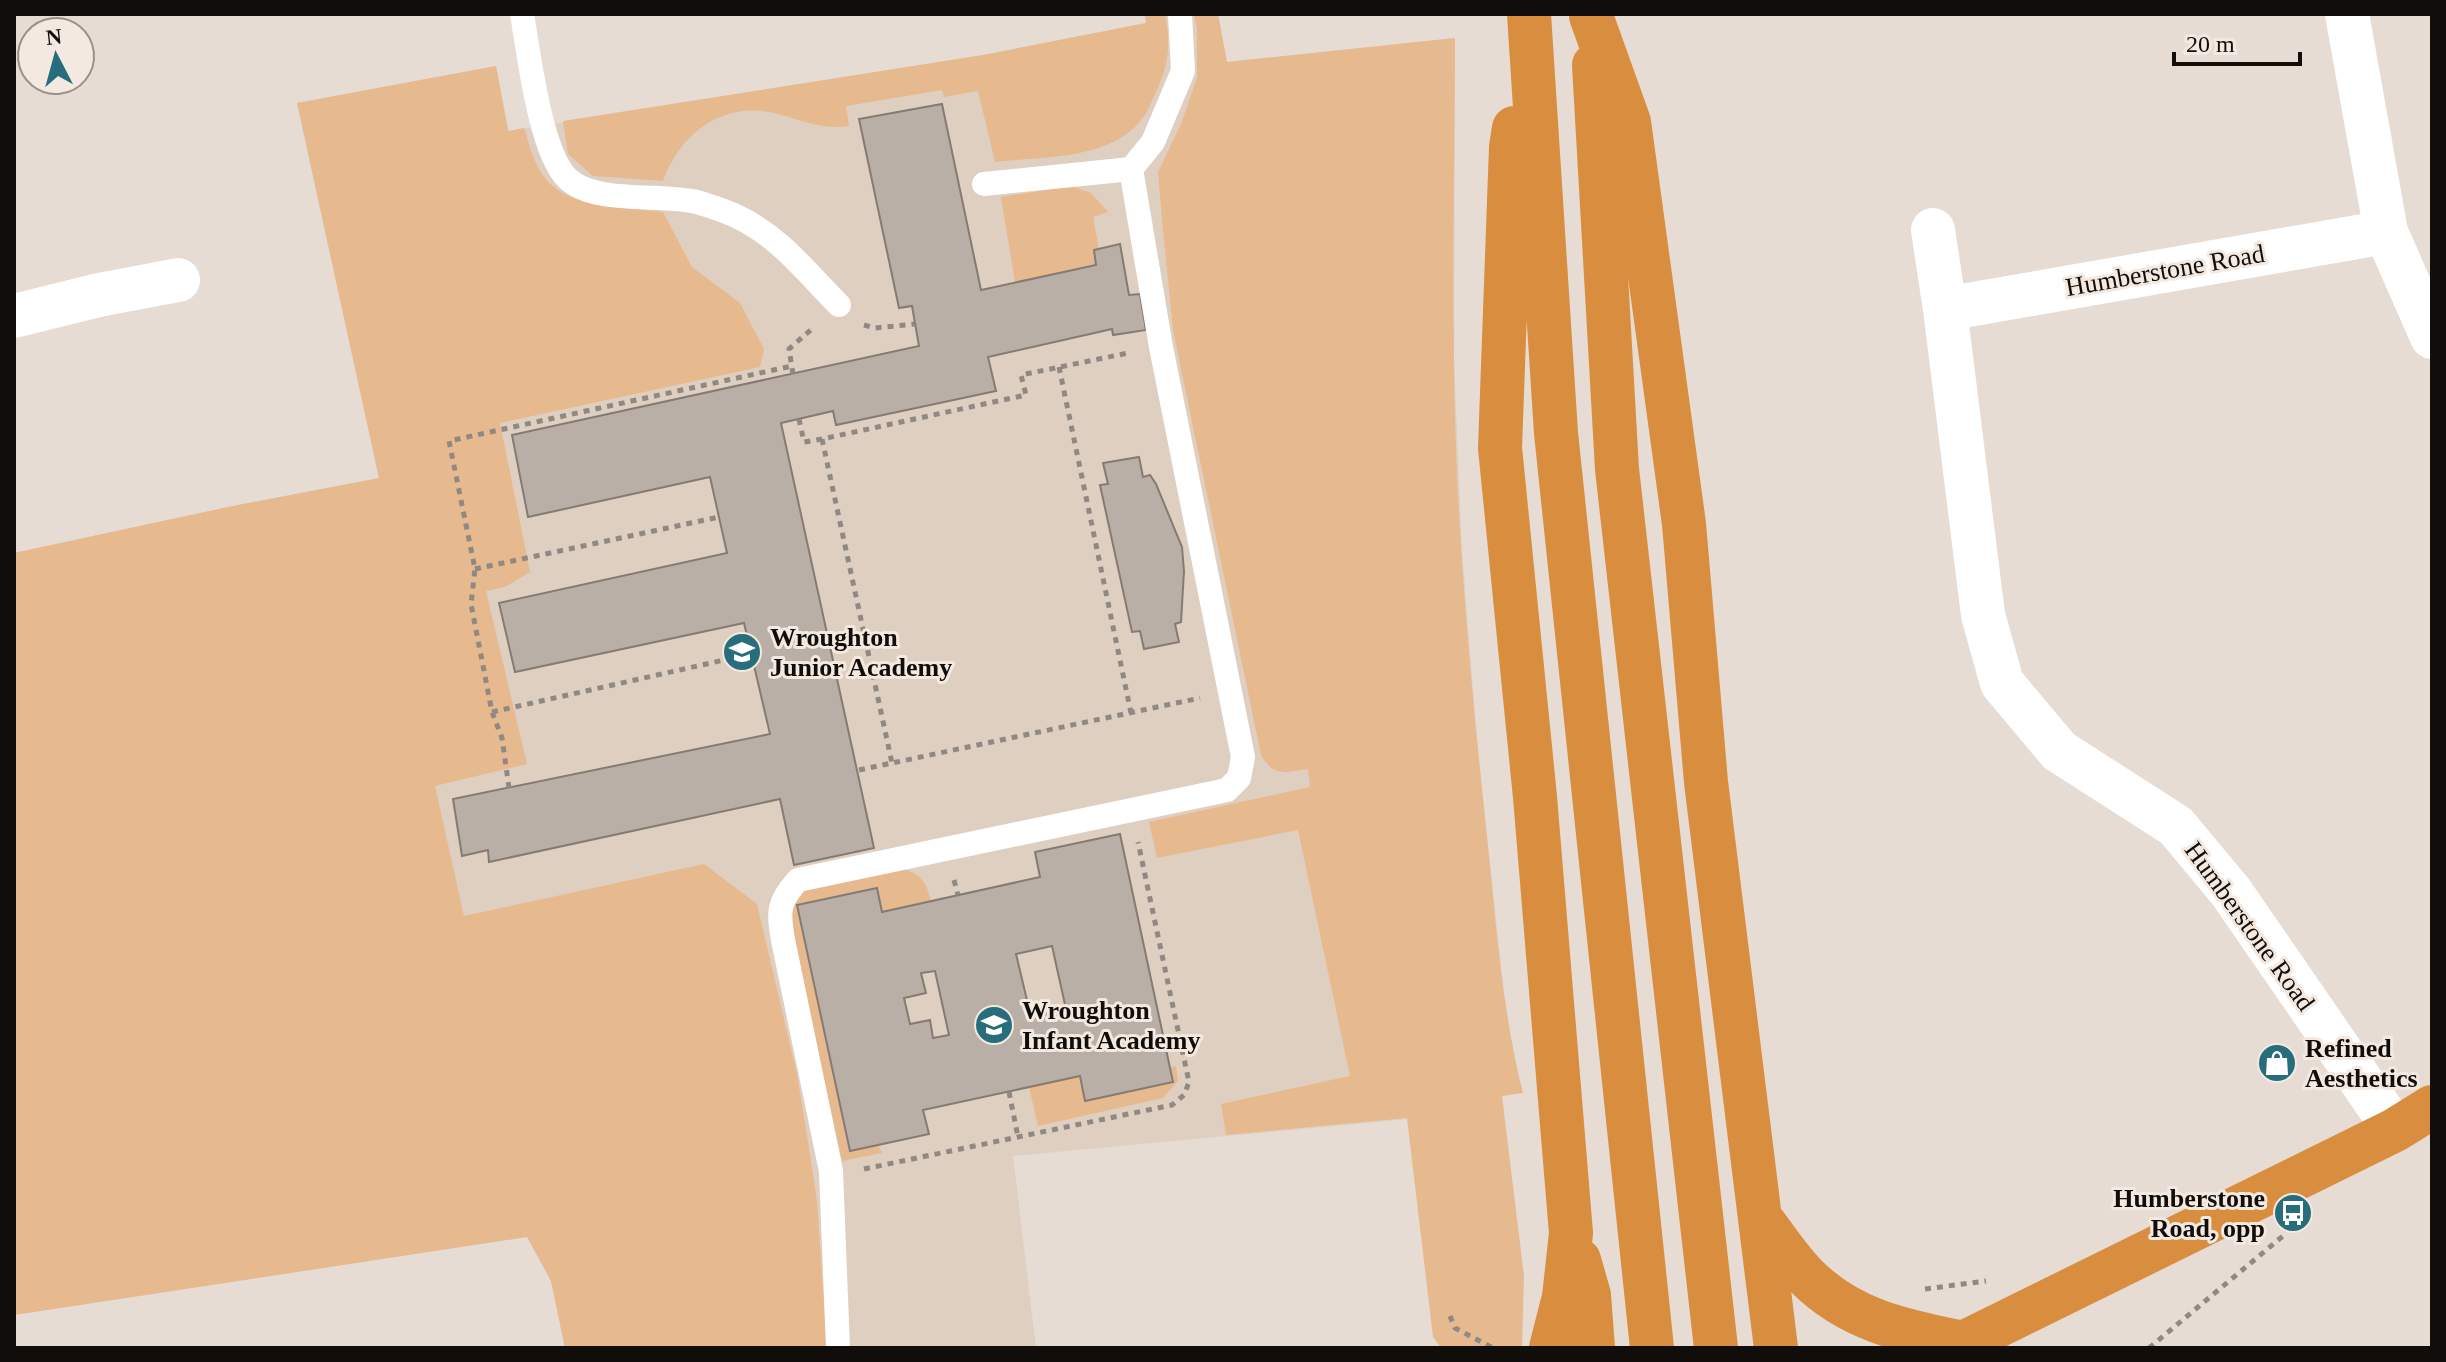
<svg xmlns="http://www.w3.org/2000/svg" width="2446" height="1362" viewBox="0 0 2446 1362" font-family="Georgia,serif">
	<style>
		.built { fill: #dfcfc1 }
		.green { fill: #e7b98f }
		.building { fill: #b9afa7; stroke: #857b73; stroke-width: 2; fill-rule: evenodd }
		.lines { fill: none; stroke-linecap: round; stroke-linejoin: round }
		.path { stroke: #908983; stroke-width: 5; stroke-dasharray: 6 6; stroke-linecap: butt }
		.lane { stroke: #fff; stroke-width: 24 }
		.street { stroke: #fff; stroke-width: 44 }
		.highway { stroke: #d98d3e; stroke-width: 44 }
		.labels { text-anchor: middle; stroke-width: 6; stroke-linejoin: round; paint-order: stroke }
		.street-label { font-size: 26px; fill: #100d0a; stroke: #f4e9e0 }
		.poi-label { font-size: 26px; font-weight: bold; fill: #100d0a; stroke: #f4e9e0; text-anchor: start }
	</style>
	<rect width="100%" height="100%" fill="#e6dcd3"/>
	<!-- built -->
	<path class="built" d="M1145 14H1218L1227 62 1455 38 1454 361 1462 550 1478 751 1504 992 1514 1058 1523 1093 1502 1096 1504 1110 1013 1156 1036 1348H565L551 1281 527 1237 14 1315V553L228 507 379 478 297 103 496 66 509 131 983 55 1146 23Z"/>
	<!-- green -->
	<path class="green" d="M1145 14H1165C1171 44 1169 64 1156 92 1152 100 1149 108 1145 115 1114 161 1044 156 995 162L978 91 944 97 942 90 846 106 849 126C819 131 797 117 769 112 719 103 679 136 663 181L593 176 568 154 563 121 983 55 1146 23Z
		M1194 14H1218L1227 62 1455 38C1455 145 1452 252 1454 359 1455 512 1469 666 1485 818 1495 909 1500 1003 1523 1093L1502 1096 1524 1276 1522 1348H1441L1433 1337 1407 1118 1226 1135 1221 1104 1350 1076 1298 830 1157 858 1149 822 1310 787 1308 769C1284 772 1275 778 1261 755L1173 330 1162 220 1158 172 1181 124 1197 78V28Z
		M496 66 508 131 524 128C529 143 533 161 542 174 566 210 624 207 663 212L692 267 740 303 764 349 760 367 500 423 530 572 505 587 486 591 527 764 435 786 464 916 704 864 757 904 797 1074 809 1148 817 1201 827 1348H565L551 1281 527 1237 14 1315V553L228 507 379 478 297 103Z
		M1071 186 1091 193 1108 212 1093 217 1099 249 1094 250 1096 265 1015 283 1001 197Z
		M898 868C919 872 926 880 931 901L882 912 876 888 797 905 850 1150 878 1145 882 1153 842 1161 789 919 794 898 805 889Z
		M1176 1066 1178 1081 1163 1098 1038 1126 1029 1087 1080 1076 1085 1100 1173 1082 1170 1067Z"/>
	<!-- building -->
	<path class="building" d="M942 104 981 290 1096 265 1094 250 1120 244 1129 295 1140 294 1146 330 1113 335 1112 329 988 357 996 391 836 425 833 411 781 423 874 848 794 865 780 799 489 862 488 850 462 856 453 799 770 734 744 623 515 672 499 603 727 553 710 477 528 517 512 435 919 346 912 306 899 308 859 119Z
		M1139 457 1143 477 1150 475 1156 484 1182 547 1184 571 1181 622 1175 624 1179 642 1144 649 1140 631 1132 632 1100 485 1108 484 1103 463Z
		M1120 834 1173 1082 1085 1101 1080 1076 923 1110 929 1134 850 1151 797 905 877 888 882 912 1040 877 1035 852ZM1052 946 1066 1009 1031 1017 1016 954ZM935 971 949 1035 933 1038 930 1020 910 1024 904 998 926 993 921 973Z"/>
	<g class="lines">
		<!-- path -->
		<path class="path" d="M864 325 875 328 915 324
			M1059 367 1131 713
			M793 374 789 349 814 327
			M799 419 804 442 822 439 1026 395 1021 375 1128 353
			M822 439 892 763
			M475 569 719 517
			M492 712 751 654
			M859 770 1200 698
			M509 788 502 738 492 712 471 604 475 569 449 441 792 366
			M954 880 958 895
			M1009 1092 1018 1137
			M864 1169 1172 1105 1184 1095 1189 1082 1138 842
			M1925 1289 1986 1281
			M1450 1316 1455 1328 1493 1348
			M2149 1348 2283 1236"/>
		<!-- lane -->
		<path class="lane" d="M522 14C529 54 540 151 567 178 594 205 661 193 697 202 710 206 726 211 738 217 780 237 807 273 839 305
			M984 184 1131 169
			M838 1348 831 1171 783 940C778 911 778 902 798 880L1227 790 1239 778 1243 757 1161 347 1131 169 1153 142 1183 71 1180 14"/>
		<!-- street -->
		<path class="street" d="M2347 14 2386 232 1945 309 1983 615 2002 683 2059 751 2176 826 2231 892 2395 1130
			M1933 230 1945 309
			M2386 232 2432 337
			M14 316 99 295 178 280"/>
		<!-- highway -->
		<path class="highway" d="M1529 14 1556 433 1652 1348
			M1591 16 1629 122 1684 524 1706 782 1776 1348
			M1594 65 1617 469 1716 1348
			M1514 128 1511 147 1500 448 1535 797 1571 1233 1564 1297 1551 1348
			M1761 1219C1776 1238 1790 1260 1807 1277 1851 1321 1905 1331 1963 1343
			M1579 1260 1589 1295 1593 1348
			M1953 1348 2395 1130 2432 1107"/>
	</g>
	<!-- icons -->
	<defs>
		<symbol id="school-disc" viewBox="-11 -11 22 22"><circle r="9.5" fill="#276d7c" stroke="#f4e9e0"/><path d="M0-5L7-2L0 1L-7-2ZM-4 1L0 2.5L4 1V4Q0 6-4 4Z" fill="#fff"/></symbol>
		<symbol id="shop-disc" viewBox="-11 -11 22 22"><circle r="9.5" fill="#276d7c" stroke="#f4e9e0"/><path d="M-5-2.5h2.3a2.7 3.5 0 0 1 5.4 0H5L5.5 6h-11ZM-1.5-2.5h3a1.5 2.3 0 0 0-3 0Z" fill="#fff"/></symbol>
		<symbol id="bus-disc" viewBox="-11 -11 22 22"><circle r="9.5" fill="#276d7c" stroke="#f4e9e0"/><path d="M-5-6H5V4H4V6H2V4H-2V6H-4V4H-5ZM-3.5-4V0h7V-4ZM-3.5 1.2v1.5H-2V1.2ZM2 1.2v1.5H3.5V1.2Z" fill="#fff"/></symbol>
	</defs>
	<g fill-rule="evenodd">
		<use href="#school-disc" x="720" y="630" width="44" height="44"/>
		<use href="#school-disc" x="972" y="1003" width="44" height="44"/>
		<use href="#shop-disc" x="2255" y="1041" width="44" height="44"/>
		<use href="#bus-disc" x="2271" y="1191" width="44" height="44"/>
	</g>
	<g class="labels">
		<!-- street labels -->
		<g class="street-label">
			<text transform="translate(2165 270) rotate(-10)" y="9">Humberstone Road</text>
			<text transform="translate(2250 926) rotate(54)" y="9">Humberstone Road</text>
		</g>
		<!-- poi labels -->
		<g class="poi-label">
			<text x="770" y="646">Wroughton<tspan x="770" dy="30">Junior Academy</tspan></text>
			<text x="1022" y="1019">Wroughton<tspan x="1022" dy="30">Infant Academy</tspan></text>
			<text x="2305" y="1057">Refined<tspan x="2305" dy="30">Aesthetics</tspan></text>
			<text x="2265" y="1207" text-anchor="end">Humberstone<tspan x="2265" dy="30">Road, opp</tspan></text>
		</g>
	</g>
	<!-- border -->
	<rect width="2446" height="1362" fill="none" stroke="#100d0a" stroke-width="32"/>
	<!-- north arrow -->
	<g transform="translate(56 56) rotate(354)"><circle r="38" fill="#f4e9e0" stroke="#99918a" stroke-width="2"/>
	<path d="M0-6L14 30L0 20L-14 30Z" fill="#276d7c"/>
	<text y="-12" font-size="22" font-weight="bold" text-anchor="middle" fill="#100d0a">N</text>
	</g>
	<!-- scale -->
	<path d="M2174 52v12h126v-12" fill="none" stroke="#100d0a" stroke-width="4"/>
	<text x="2186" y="52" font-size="24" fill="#100d0a" stroke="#f4e9e0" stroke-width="6" paint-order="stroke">20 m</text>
</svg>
